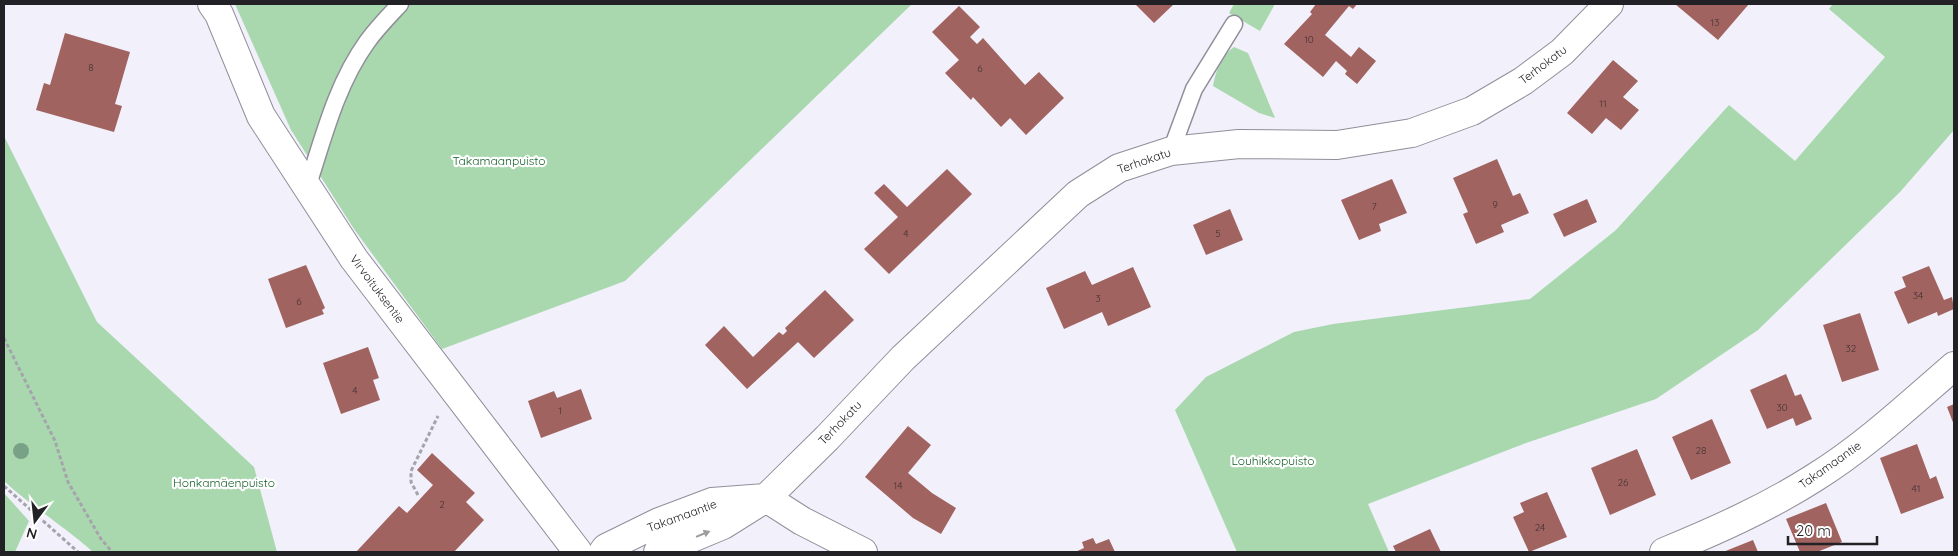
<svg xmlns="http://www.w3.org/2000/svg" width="1958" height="556" viewBox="0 0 1958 556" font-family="Quicksand,sans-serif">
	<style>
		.green { fill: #a9d8ae }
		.building { fill: #a16360 }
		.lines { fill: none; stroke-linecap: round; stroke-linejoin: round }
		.service-casing { stroke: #908f99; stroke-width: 19 }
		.minor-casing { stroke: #908f99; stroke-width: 30 }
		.path { stroke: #a5a4ad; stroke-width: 3; stroke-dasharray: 4 2.5; stroke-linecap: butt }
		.service { stroke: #fff; stroke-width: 16 }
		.minor { stroke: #fff; stroke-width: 28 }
		.tree { fill: #79a188 }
		.oneway { fill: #9c9c9d }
		.labels { text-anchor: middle; stroke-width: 4.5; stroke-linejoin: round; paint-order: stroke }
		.number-label { font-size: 10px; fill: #423234 }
		.street-label { font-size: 12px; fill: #222226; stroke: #fff }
		.park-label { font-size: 12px; fill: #17602a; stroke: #fff }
	</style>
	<rect width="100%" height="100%" fill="#f1f0fb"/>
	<!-- green -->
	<path class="green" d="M235 4H912L625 281 442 349 354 229 291 130Z
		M1234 4H1275L1260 31 1229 13Z
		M1833 4H1954V130L1900 192 1758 330 1656 399 1526 443 1368 504 1389 552H1237L1175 410 1206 377 1294 332 1333 324 1530 299 1616 230 1729 105 1795 161 1885 57 1829 9Z
		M1234 47 1248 53 1275 118 1259 113 1213 86C1216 70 1221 56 1234 47Z
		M4 136 97 322 254 467 277 552H93C64 526 32 507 4 481Z
		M4 493 29 521 15 552H4Z"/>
	<!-- building -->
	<path class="building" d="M1135 4H1174L1154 23Z
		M1316 4H1357L1353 9 1349 6 1325 35 1351 57 1359 47 1376 61 1357 84 1345 74 1347 71 1336 61 1323 77 1284 44 1312 14 1310 12Z
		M1675 4H1749L1718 40Z
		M959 6 980 27 970 37 977 44 983 38 1025 85 1039 72 1064 98 1026 135 1010 118 1001 127 973 97 971 100 945 73 959 60 932 32Z
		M65 33 130 52 115 104 122 106 114 132 36 110 44 83 50 85Z
		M1613 60 1638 81 1623 97 1639 110 1621 130 1606 118 1592 134 1567 113Z
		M1497 159 1513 196 1520 193 1529 213 1501 225 1504 232 1476 244 1463 214 1468 212 1453 178Z
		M947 169 972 194 889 274 864 249 898 217 874 193 884 184 907 207Z
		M1392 179 1407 213 1379 224 1381 231 1359 240 1341 200Z
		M1587 199 1597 222 1564 237 1553 214Z
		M1230 209 1243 240 1206 255 1193 225Z
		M306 265 325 308 322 310 324 314 286 328 268 279Z
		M1929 266 1944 300 1952 297 1954 309 1938 316 1937 312 1908 324 1894 292 1906 287 1902 277Z
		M1133 267 1151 307 1108 326 1102 312 1064 329 1046 288 1085 271 1092 285Z
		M825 290 854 320 814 358 798 342 747 389 705 345 724 326 753 357 779 332 783 335 787 331 785 328Z
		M1860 313 1879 370 1842 382 1823 325Z
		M368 347 379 378 373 380 380 400 341 414 323 363Z
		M1786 374 1795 396 1801 394 1812 419 1796 426 1793 418 1767 429 1750 390Z
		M581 389 592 419 541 438 528 401 554 391 557 398Z
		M1954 404V425L1947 407Z
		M1712 419 1731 463 1691 480 1672 437Z
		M908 426 931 445 908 473 932 493 956 508 941 534 913 518 865 477Z
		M1917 444 1930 479 1936 476 1944 498 1901 514 1880 458Z
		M1637 449 1656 495 1610 515 1591 468Z
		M432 453 475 493 466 502 484 520 454 552H356L399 506 407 513 433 485 417 470Z
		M1547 492 1567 537 1529 552 1513 517 1524 512 1520 503Z
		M1826 503 1842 542 1817 552H1800L1786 519Z
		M1430 529 1441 552H1396L1393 546Z
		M1093 538 1096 544 1109 539 1115 552H1075L1084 548 1082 542Z
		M1753 540 1758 552H1723Z"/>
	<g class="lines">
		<defs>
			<path id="service" d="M1171 151 1194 89 1234 24
				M307 188C323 139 336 85 367 42 377 28 389 16 400 4"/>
			<path id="minor" d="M212 4 219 14 261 116 354 259 578 552
				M603 552 606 548 659 522 712 502 766 498 802 521 863 552
				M658 552 723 525 766 498 827 438 903 358 1078 194 1119 168 1171 151 1239 144 1337 145 1412 133 1472 111 1523 81 1562 52 1609 4
				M1664 552C1715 531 1767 508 1814 478 1864 447 1909 405 1954 366"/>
		</defs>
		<!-- service casing -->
		<use href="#service" class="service-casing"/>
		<!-- minor casing -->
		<use href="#minor" class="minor-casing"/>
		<!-- path -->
		<path class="path" d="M4 338 55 441 68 482 101 539 112 552
			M4 486 78 552
			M418 495 411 482V471L438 416"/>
		<!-- service -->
		<use href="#service" class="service"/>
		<!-- minor -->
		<use href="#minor" class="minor"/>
	</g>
	<!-- trees -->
	<circle class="tree" cx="21" cy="451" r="8"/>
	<!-- one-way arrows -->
	<defs><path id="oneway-solid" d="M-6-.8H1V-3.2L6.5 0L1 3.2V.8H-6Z" transform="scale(1.25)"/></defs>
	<use class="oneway" href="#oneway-solid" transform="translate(703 534) rotate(-22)"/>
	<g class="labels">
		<!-- number labels -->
		<g class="number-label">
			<text x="1715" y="26">13</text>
			<text x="1309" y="43">10</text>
			<text x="91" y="71">8</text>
			<text x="980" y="72">6</text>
			<text x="1603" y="107">11</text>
			<text x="1495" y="208">9</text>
			<text x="1374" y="210">7</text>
			<text x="906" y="237">4</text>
			<text x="1218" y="237">5</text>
			<text x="1918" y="299">34</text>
			<text x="1098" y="302">3</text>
			<text x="299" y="305">6</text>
			<text x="1851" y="352">32</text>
			<text x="355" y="394">4</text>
			<text x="1782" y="411">30</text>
			<text x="560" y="414">1</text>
			<text x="1701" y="454">28</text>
			<text x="1623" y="486">26</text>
			<text x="898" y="489">14</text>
			<text x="1916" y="492">41</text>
			<text x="442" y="508">2</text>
			<text x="1540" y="531">24</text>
		</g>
		<!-- street labels -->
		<g class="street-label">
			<text transform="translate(1543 65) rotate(-37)" y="4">Terhokatu</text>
			<text transform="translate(1144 161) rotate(-19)" y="4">Terhokatu</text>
			<text transform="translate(377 289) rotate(53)" y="4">Virvoituksentie</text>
			<text transform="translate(840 423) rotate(-46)" y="4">Terhokatu</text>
			<text transform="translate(1830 465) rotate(-35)" y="4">Takamaantie</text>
			<text transform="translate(682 516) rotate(-20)" y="4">Takamaantie</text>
		</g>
		<!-- park labels -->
		<g class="park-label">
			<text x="499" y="165">Takamaanpuisto</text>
			<text x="1273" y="465">Louhikkopuisto</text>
			<text x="224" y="487">Honkamäenpuisto</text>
		</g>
	</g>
	<!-- border -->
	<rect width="1958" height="556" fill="none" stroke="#222226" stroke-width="10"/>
	<!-- north arrow -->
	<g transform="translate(35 521) rotate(195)" stroke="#ffffff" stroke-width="4" paint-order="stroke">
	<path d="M0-4L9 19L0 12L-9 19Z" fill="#222226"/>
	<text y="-8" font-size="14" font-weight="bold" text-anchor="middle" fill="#222226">N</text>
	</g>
	<!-- scale -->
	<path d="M1788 536v8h89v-8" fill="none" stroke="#222226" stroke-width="2.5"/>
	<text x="1796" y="536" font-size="15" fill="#222226" stroke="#ffffff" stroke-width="4" paint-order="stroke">20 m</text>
</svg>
